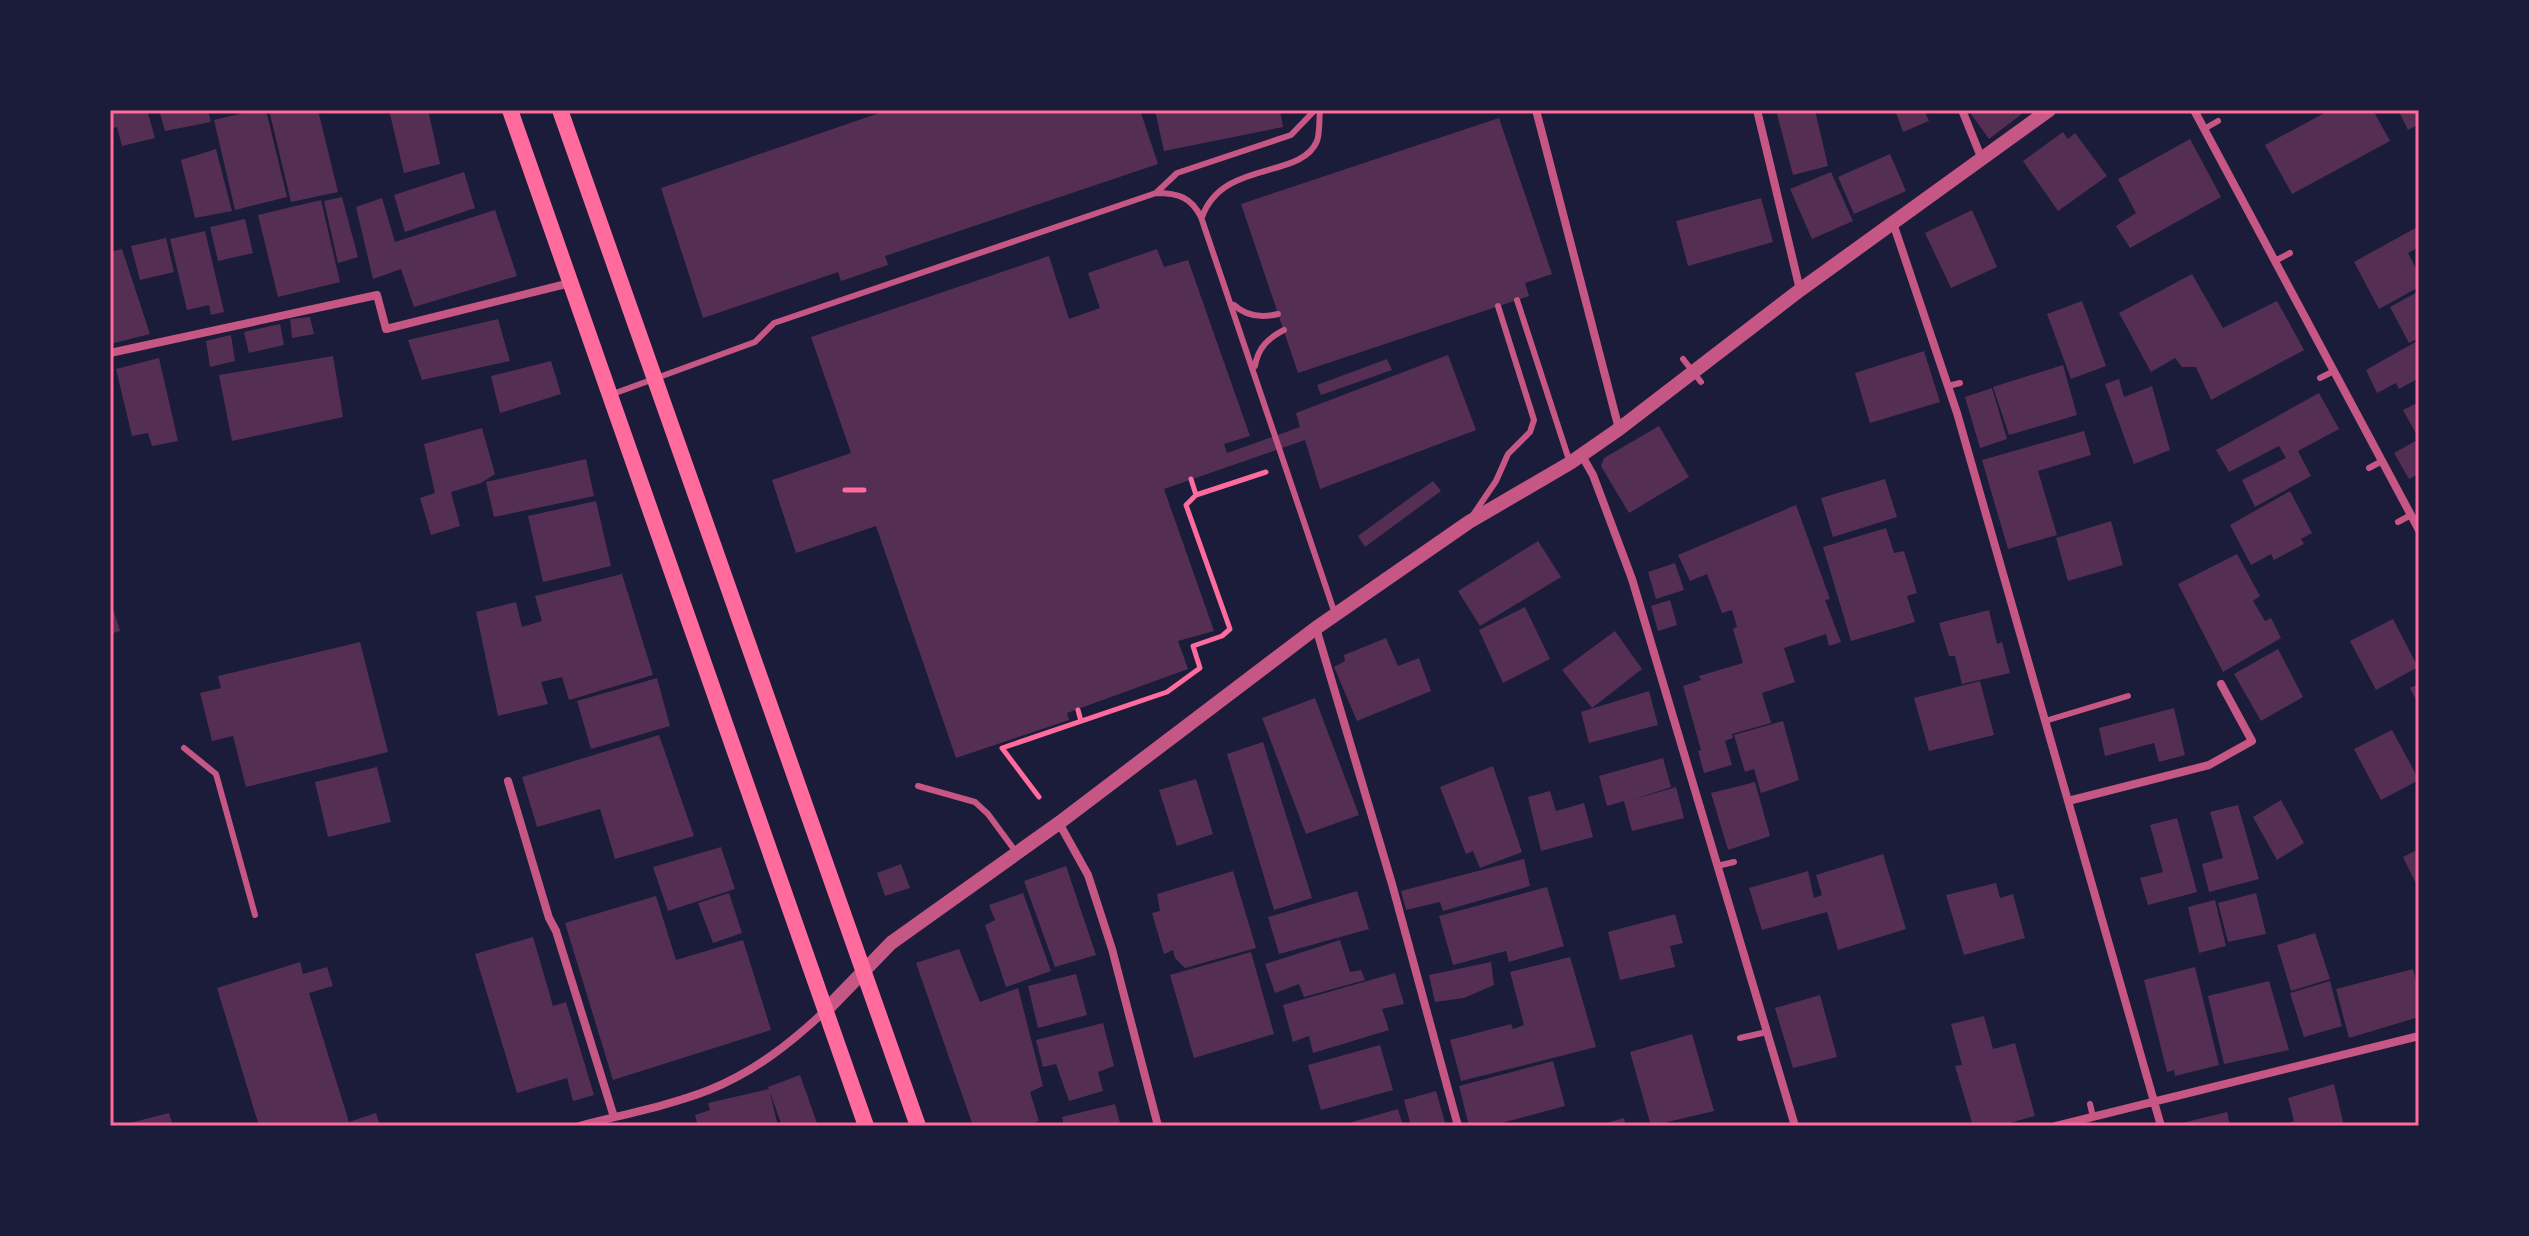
<svg xmlns="http://www.w3.org/2000/svg" width="2529" height="1236" viewBox="0 0 2529 1236" font-family="Cabin,sans-serif">
	<style>
		.building { fill: #542f53 }
		.lines { fill: none; stroke-linecap: round; stroke-linejoin: round }
		.path { stroke: #ff6b9d; stroke-width: 5 }
		.service { stroke: #c65784; stroke-width: 6 }
		.minor { stroke: #c65784; stroke-width: 8 }
		.tertiary { stroke: #c65784; stroke-width: 14 }
		.secondary { stroke: #ff6b9d; stroke-width: 16 }
		.neatline { fill: none; stroke: #ff6b9d; stroke-width: 3 }
	</style>
	<rect width="100%" height="100%" fill="#1b1b3a"/>
	<!-- building -->
	<path class="building" d="M110 110H147L155 138 122 146 117 127 110 129Z
		M159 110H208L211 122 165 131Z
		M256 110H266L287 197 235 210 214 120Z
		M269 110H318L338 192 291 202Z
		M389 110H428L440 164 404 173Z
		M888 110H1140L1158 164 885 256 888 265 841 281 838 272 703 318 661 188Z
		M1155 110H1280L1283 127 1164 151Z
		M1776 110H1815L1828 166 1793 175Z
		M1895 110H1924L1929 121 1903 132Z
		M1976 110H2027L1989 139 1971 114Z
		M2330 110H2373L2390 141 2292 194 2265 145Z
		M2398 110H2419V124L2408 130Z
		M1499 118 1552 274 1525 283 1529 296 1298 373 1241 204Z
		M2063 132 2068 139 2075 133 2107 176 2058 211 2023 161Z
		M2190 139 2221 197 2130 248 2116 226 2136 213 2118 179Z
		M216 149 232 211 195 218 181 160Z
		M1890 154 1906 191 1854 214 1838 177Z
		M464 172 475 208 405 232 394 195Z
		M1831 172 1853 221 1812 239 1790 189Z
		M342 197 358 257 338 263 324 201Z
		M382 198 395 242 495 210 517 276 414 307 401 269 373 279 356 207Z
		M1761 198 1773 242 1688 266 1676 221Z
		M321 200 340 282 278 297 258 215Z
		M1972 210 1997 267 1951 288 1925 233Z
		M245 219 253 253 218 261 210 227Z
		M2419 226V247L2408 253 2419 274V287L2379 309 2354 262Z
		M205 231 224 312 211 315 209 305 187 310 170 239Z
		M166 238 174 272 140 280 131 246Z
		M122 249 150 334 110 344V252Z
		M1157 249 1164 267 1188 260 1250 436 1224 444 1227 453 1300 427 1296 413 1448 355 1476 430 1320 489 1305 440 1164 489 1214 631 1178 641 1188 669 1067 713 1069 720 956 758 876 526 796 553 772 480 851 453 811 337 1049 256 1069 319 1100 308 1088 273Z
		M2192 274 2223 328 2277 301 2304 350 2211 400 2196 367H2182L2175 358 2151 372 2119 313Z
		M2419 291V338L2409 343 2390 307Z
		M2082 301 2106 366 2071 379 2047 314Z
		M310 317 314 334 292 338 290 319Z
		M498 319 510 361 422 380 408 340Z
		M280 324 284 345 249 353 244 332Z
		M231 335 235 361 210 367 206 341Z
		M2419 340V378L2399 389 2396 383 2377 393 2366 370Z
		M1924 351 1940 402 1870 423 1855 373Z
		M333 356 343 417 232 441 219 375Z
		M159 358 178 441 152 446 148 433 132 436 116 369Z
		M1387 359 1392 370 1321 395 1317 385Z
		M551 361 561 394 500 413 491 376Z
		M2063 365 2077 415 2009 435 1993 387Z
		M2119 379 2124 397 2152 386 2170 450 2134 464 2105 384Z
		M1992 388 2007 439 1980 448 1965 397Z
		M2319 393 2339 429 2298 451 2311 476 2255 507 2242 480 2286 458 2279 446 2229 472 2216 450Z
		M2419 402V474L2409 479 2394 453 2419 439 2403 410Z
		M1659 426 1689 477 1629 513 1601 466 1604 458Z
		M482 428 495 474 481 483 451 492 460 526 431 535 420 498 435 493 424 444Z
		M2084 431 2091 455 2038 471 2057 535 2008 549 1982 460Z
		M586 459 594 496 494 517 486 482Z
		M1885 479 1897 517 1833 537 1821 498Z
		M1433 481 1441 491 1365 547 1358 536Z
		M2290 491 2312 533 2301 539 2304 544 2274 560 2271 554 2251 565 2230 525Z
		M596 501 611 566 543 582 528 516Z
		M1796 505 1830 599 1825 600 1841 642 1829 646 1826 634 1784 648 1795 682 1762 693 1771 723 1732 734 1733 738 1725 741 1732 765 1704 773 1698 751 1701 750 1683 686 1701 680 1699 676 1743 663 1733 629 1737 627 1732 610 1722 613 1707 574 1690 581 1678 555Z
		M2111 521 2123 565 2068 581 2056 538Z
		M1886 528 1894 553 1904 551 1917 593 1907 596 1915 622 1851 641 1823 547Z
		M1538 541 1561 577 1480 626 1458 591Z
		M2237 554 2260 596 2253 601 2265 621 2271 618 2281 638 2223 672 2178 584Z
		M1675 563 1684 590 1656 599 1648 572Z
		M622 574 653 675 569 700 562 677 541 682 548 704 498 716 476 612 516 602 522 627 542 621 535 596Z
		M110 599 120 631 110 634Z
		M1670 600 1677 625 1658 631 1651 606Z
		M1525 607 1550 659 1503 683 1479 630Z
		M1989 610 1997 644 2002 642 2010 673 1962 684 1955 656H1949L1939 623Z
		M2393 619 2418 667 2376 690 2350 641Z
		M1615 631 1642 669 1592 708 1562 670Z
		M1386 638 1398 666 1419 658 1431 691 1357 721 1334 667 1345 661 1344 655Z
		M360 642 388 752 246 787 233 736 212 741 200 693 221 688 218 676Z
		M2278 649 2303 697 2261 721 2234 674Z
		M657 678 670 726 591 749 577 701Z
		M1980 681 1994 735 1929 751 1914 698Z
		M2419 684V705L2410 688Z
		M1649 691 1658 725 1589 743 1581 712Z
		M1315 698 1359 815 1306 834 1262 718Z
		M2174 708 2185 755 2159 762 2154 743 2105 756 2099 728Z
		M1783 721 1799 780 1761 793 1754 769 1745 772 1734 735Z
		M2392 730 2419 780 2381 800 2354 749Z
		M659 735 694 836 615 859 600 809 537 827 522 777Z
		M1263 742 1312 898 1274 910 1227 754Z
		M1663 758 1671 787 1632 800 1676 787 1684 818 1632 831 1624 801 1607 806 1599 776Z
		M1493 766 1522 852 1480 868 1473 851 1466 854 1440 787Z
		M377 767 391 822 328 837 315 782Z
		M1196 779 1213 834 1177 846 1159 790Z
		M1755 782 1770 836 1728 850 1711 793Z
		M1550 791 1556 811 1584 803 1593 837 1541 851 1528 797Z
		M2281 800 2304 843 2277 860 2253 817Z
		M2238 805 2259 879 2209 892 2202 864 2223 858 2210 812Z
		M2177 818 2197 892 2148 905 2140 878 2163 872 2150 825Z
		M721 847 735 889 668 911 653 867Z
		M2419 849V890L2403 857Z
		M1883 854 1906 929 1838 950 1827 912 1762 930 1749 888 1808 871 1814 898 1822 895 1816 875Z
		M1524 859 1530 886 1443 911 1440 902 1406 910 1401 891Z
		M901 864 910 888 885 896 877 873Z
		M1066 866 1096 955 1055 967 1024 881Z
		M1233 871 1256 948 1185 968 1175 958 1173 950 1164 954 1152 913 1160 911 1157 894Z
		M1996 883 2000 898 2013 894 2025 938 1964 955 1946 895Z
		M1547 887 1564 946 1509 962 1506 951 1453 965 1439 916Z
		M1357 891 1369 929 1279 954 1268 917Z
		M729 893 742 933 713 943 698 903Z
		M1023 893 1051 971 1006 987 985 925 995 920 989 905Z
		M2256 893 2266 934 2228 942 2218 903Z
		M656 896 676 960 743 940 771 1030 613 1080 565 923Z
		M2215 900 2226 946 2199 953 2188 907Z
		M1675 914 1683 943 1670 946 1675 967 1620 980 1608 932Z
		M2315 933 2330 979 2291 991 2277 945Z
		M533 937 553 1006 566 1002 594 1095 573 1101 567 1078 517 1093 475 954Z
		M1340 940 1350 972 1361 970 1365 980 1304 997 1299 984 1275 993 1265 964Z
		M959 949 980 1002 1018 988 1043 1086 1030 1092 1039 1121 1026 1126H973L916 963Z
		M1251 952 1274 1034 1194 1058 1170 975Z
		M1570 957 1596 1047 1461 1081 1450 1040 1511 1024 1513 1029 1524 1025 1510 972Z
		M300 962 303 974 327 967 333 986 309 993 349 1122 376 1113 380 1126H259L217 988Z
		M1491 962 1494 985 1464 998 1435 1002 1429 975Z
		M2195 967 2219 1065 2175 1076 2174 1070 2167 1072 2144 980Z
		M2413 969 2419 992V1017L2349 1038 2336 989Z
		M1395 973 1404 1004 1382 1009 1389 1030 1313 1053 1309 1036 1293 1042 1283 1005Z
		M1076 974 1087 1015 1038 1028 1028 986Z
		M2269 981 2289 1050 2224 1064 2208 996Z
		M2330 981 2342 1026 2304 1037 2290 993Z
		M1820 995 1837 1057 1793 1068 1775 1008Z
		M1984 1016 1993 1049 2015 1043 2035 1116 1998 1126H1973L1955 1066 1962 1065 1951 1024Z
		M1103 1023 1114 1066 1098 1072 1103 1091 1069 1101 1056 1064 1043 1067 1036 1040Z
		M1692 1034 1714 1111 1651 1126 1630 1052Z
		M1380 1045 1393 1090 1321 1110 1308 1065Z
		M1553 1061 1565 1106 1490 1126H1469L1459 1086Z
		M800 1075 818 1126H782L768 1087Z
		M2334 1084 2344 1126H2281L2294 1121 2288 1098Z
		M769 1089 778 1126H698L695 1115 710 1110 708 1103Z
		M1436 1091 1446 1126H1411L1404 1100Z
		M1115 1104 1121 1126H1064L1062 1117Z
		M1398 1109 1403 1126H1342V1125Z
		M2227 1112 2230 1126H2174V1125Z
		M169 1113 173 1126H122V1125Z
		M1624 1118 1626 1126H1599V1125Z"/>
	<g class="lines">
		<!-- path -->
		<path class="path" d="M1191 479 1196 495
			M845 490H864
			M1078 710 1081 721
			M1039 797 1002 748 1167 692 1200 668 1193 646 1222 636 1230 629 1186 505 1196 495 1266 472"/>
		<!-- service -->
		<path class="service" d="M2204 129 2218 121
			M1156 193 1177 173 1291 135 1315 110
			M1202 217C1223 159 1301 180 1317 141 1320 132 1319 120 1320 110
			M2275 261 2290 253
			M1517 300 1570 463
			M1234 305C1247 317 1262 318 1278 314
			M1683 359 1701 382
			M1255 366C1258 348 1268 338 1284 330
			M2320 378 2334 371
			M1948 386 1960 383
			M610 395 755 342 774 323 1156 193C1178 193 1191 197 1201 217L1335 614
			M2369 468 2382 461
			M1473 515 1496 481 1508 454 1530 432 1534 420 1498 306
			M2398 522 2411 515
			M2045 721 2128 696
			M184 748 216 774 255 915
			M918 786 975 802 988 814 1016 852
			M1717 866 1734 862
			M1740 1038 1767 1032
			M2090 1104 2093 1117"/>
		<!-- minor -->
		<path class="minor" d="M1536 110 1619 429
			M1757 110 1800 290
			M1962 110 1981 157
			M2194 110 2419 530
			M1893 223 1957 413 2161 1126
			M110 353 377 295 386 329 570 283
			M1581 454 1593 475 1632 579 1795 1126
			M1316 628 1392 884 1458 1126
			M508 781 549 918 556 931 614 1117
			M2068 801 2209 765 2252 741 2221 684
			M1059 823 1088 875 1112 949 1158 1126
			M579 1126C621 1115 668 1106 709 1090 754 1072 791 1043 826 1010
			M2056 1126 2419 1036"/>
		<!-- tertiary -->
		<path class="tertiary" d="M826 1010 891 943 1059 823 1316 628 1469 522 1570 463 1619 429 1800 290 2049 110"/>
		<!-- secondary -->
		<path class="secondary" d="M510 110 866 1126
			M560 110 918 1126"/>
	</g>
	<!-- border -->
	<rect width="2529" height="1236" fill="none" stroke="#1b1b3a" stroke-width="224"/>
	<rect x="112" y="112" width="2305" height="1012" class="neatline"/>
</svg>
